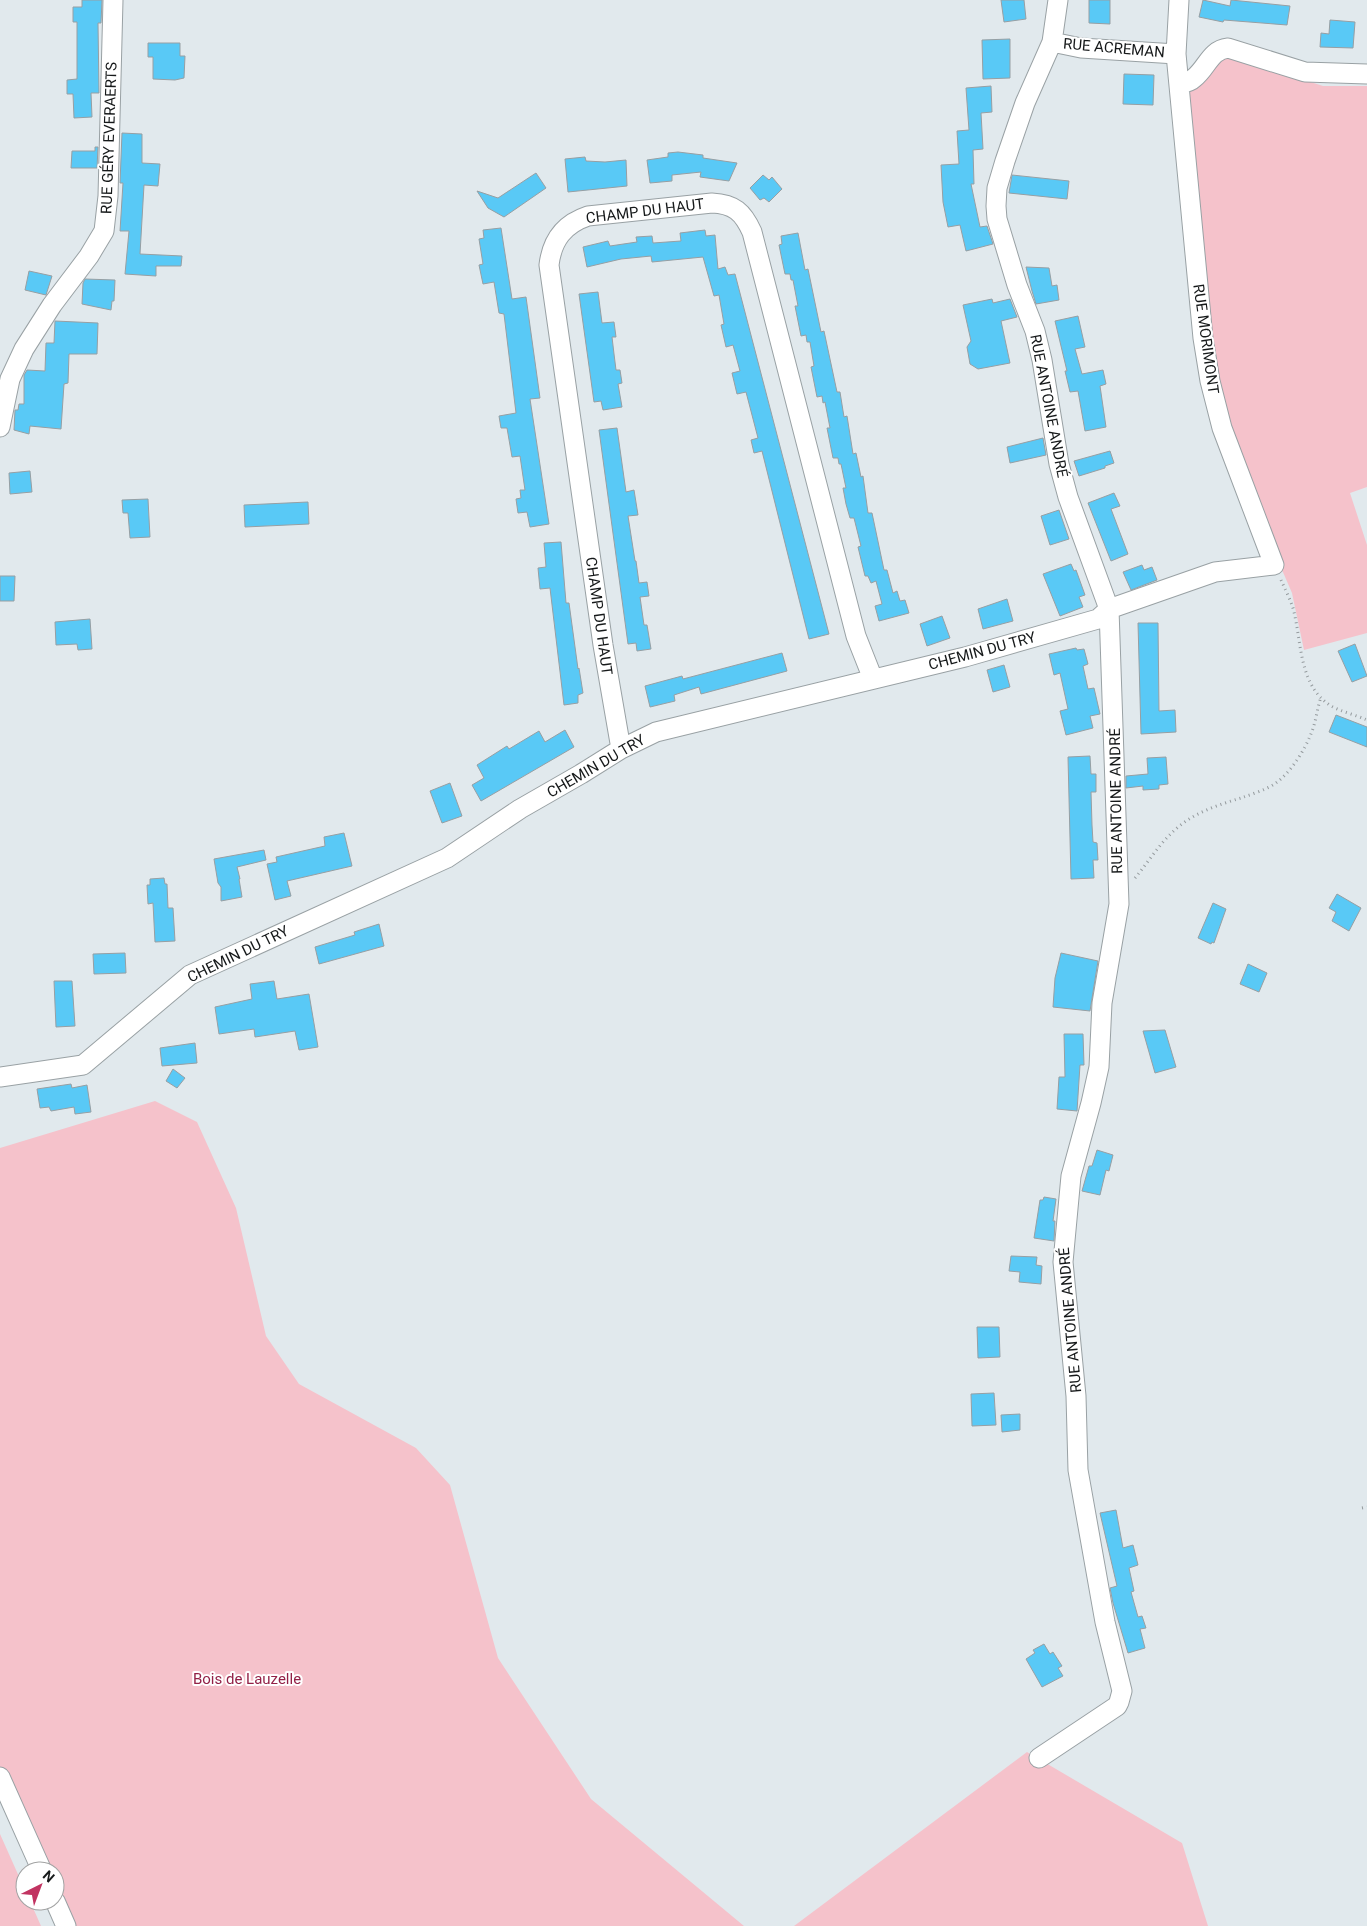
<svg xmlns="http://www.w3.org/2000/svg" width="1367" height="1926" viewBox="0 0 1367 1926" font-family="Roboto,sans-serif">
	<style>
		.green { fill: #f5c2cb }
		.building { fill: #59c9f6; stroke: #979fa3 }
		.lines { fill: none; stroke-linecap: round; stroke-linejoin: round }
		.minor-casing { stroke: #99a1a4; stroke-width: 21 }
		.path { stroke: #959b9e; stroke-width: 3; stroke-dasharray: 1 4; stroke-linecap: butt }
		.minor { stroke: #fff; stroke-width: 19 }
		.labels { text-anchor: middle; stroke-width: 4; stroke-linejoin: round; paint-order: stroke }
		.street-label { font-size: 15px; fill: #16191a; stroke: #fff }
		.park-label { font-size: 15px; fill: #922147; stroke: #fff }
	</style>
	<rect width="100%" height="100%" fill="#e1e9ed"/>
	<!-- green -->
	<path class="green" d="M1227 55 1323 86H1367V487L1350 493 1367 545V633L1304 650 1292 593 1273 549 1222 410 1208 347 1185 92Z
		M155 1101 197 1122 236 1208 266 1336 299 1384 416 1448 450 1485 498 1658 591 1799 744 1926H66L55 1901V1871H41L0 1778V1148Z
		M1027 1752 1182 1843 1208 1926H794Z
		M0 1834 25 1890V1901H30L41 1926H0Z"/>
	<!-- building -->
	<path class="building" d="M82 0H102L101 23H98L99 93H91L92 117 74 118 73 94H67V80L77 79V22H73V7H82Z
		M1001 0H1024L1026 19 1004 22Z
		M1089 0H1110V24L1089 23Z
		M1203 0 1230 6 1231 0 1290 6 1287 25 1224 20 1223 22 1199 17Z
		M1330 20 1355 22 1353 48 1320 47 1321 33 1329 34Z
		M1010 39V78L983 79 982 40Z
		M148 43H180V56H185L184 78 175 80 153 79V57H148Z
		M1124 74 1154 75 1153 105 1123 104Z
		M991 86 992 112 981 113 983 149 973 150 974 184H971L980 227 987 226 993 244 966 251 960 225 948 227 943 202 941 165 959 164 957 131 969 130 966 88Z
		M122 133 142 134V163L160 164 158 186 144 185 140 254 182 256 181 266H156V276L125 274 129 231H120L123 183H120Z
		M95 147H98L97 168H71L72 151H95Z
		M678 152 703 155V158L737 163 729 181 700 177 701 172 672 175V181L650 183 647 160 668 157V153Z
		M585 157 586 161 605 162 626 160 627 186 568 192 565 159Z
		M536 173 546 188 504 217 488 208 477 191 498 198Z
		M763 175 769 180 772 177 782 189 769 202 764 198 760 200 750 188Z
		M1012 175 1069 181 1067 199 1009 193Z
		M501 228 512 299 526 297 540 398 530 399 549 524 530 527 527 512 518 513 516 499 521 498 520 490H525L520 456 512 457 507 428H501L499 416 516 413 504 314 499 313 494 282 483 284 479 265 483 264 479 239 484 238 483 230Z
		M705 230 706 236 715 235 718 269 725 267 728 275 735 274 829 634 809 639 762 451 754 453 751 440 758 438 746 392 737 394 732 373 740 371 733 345 726 347 721 325 724 324 719 295 714 296 703 257 652 262 651 256 621 259 587 267 583 247 608 241 610 246 637 242 636 237 652 236 653 243 681 241 680 233Z
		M798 233 805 270 808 269 821 332 824 331 837 392H840L844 417 847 416 853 454 856 453 861 477 863 476 868 513H872L884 570H887L893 593 897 591 900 601 905 600 909 613 879 621 875 606 882 604 876 581 871 583 868 576H865L858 547 861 546 854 518H850L846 504 843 488H846L841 464H839L838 458H833L827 428H830L825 402 823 403 822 396 817 397 811 367 814 366 810 342H807L806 335 801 336 795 306H798L793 280H791L790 274H785L779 245 782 244 781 236Z
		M1026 267 1049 268 1052 286 1057 285 1059 300 1036 304 1032 291Z
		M29 271 52 276 46 295 25 290Z
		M85 279 115 280 114 301H112L111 310 82 304 83 283Z
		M598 292 602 323 614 322 616 337H612L614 354 616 370H620L622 383 618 384 622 407 603 410 601 401 594 402 579 294Z
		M992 299 993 303 1010 299 1017 317 1001 321 1010 363 978 369 970 364 967 347 971 341 963 305Z
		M1078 316 1085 347 1075 349 1082 374 1103 370 1106 384 1100 386 1106 427 1085 431 1078 391 1070 392 1065 371H1067L1055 321Z
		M55 321 98 323 97 354H69L68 383 64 384 61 429 30 426 29 434 14 430 15 410H18L19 404H24V375L27 370 45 371 46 343H54Z
		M617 428 626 492 634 490 638 515 628 516 635 561H636L639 583 647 582 649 596 640 597 644 625H647L651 649 637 651 636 643 628 644 599 430Z
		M1043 438 1046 455 1010 463 1007 447Z
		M1110 451 1114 463 1105 466V468L1079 476 1074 461Z
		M30 471 32 492 10 494 9 473Z
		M1114 493 1120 506 1111 509 1128 554 1111 561 1088 503Z
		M148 499 150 537 130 538 128 513H123L122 500Z
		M308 502 309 524 245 527 244 505Z
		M1059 510 1069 539 1050 545 1041 516Z
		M561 542 566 603H569L578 669 579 668 583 693 578 695V703L564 705 550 588 540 589 538 568 546 567 544 543Z
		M1071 564 1074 571 1076 570 1085 595 1079 597 1083 607 1060 616 1043 574Z
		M1142 565 1144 570 1152 567 1157 580 1131 590 1123 572Z
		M0 576H15L14 601H0Z
		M1007 599 1013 621 983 629 978 609Z
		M942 616 950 638 927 646 920 624Z
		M90 619 92 649 78 650 77 644 56 645 55 622Z
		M1138 623H1158L1159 711 1175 710 1176 732 1141 734Z
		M1355 644 1367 676 1352 682 1338 651Z
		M1076 648 1077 650 1084 649 1088 664 1083 666 1088 689 1094 688 1100 714 1090 716 1093 728 1066 735 1060 711 1068 709 1060 673 1054 675 1049 654Z
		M782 653 787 671 701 694 699 687 674 695 675 701 650 707 645 686 682 676 683 679Z
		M1004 665 1010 687 993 692 987 670Z
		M1336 715 1367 727V747L1329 732Z
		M565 730 574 747 481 801 472 785 484 778 477 765 507 746 509 749 539 731 545 742Z
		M1090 756 1091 774H1096V792H1091L1092 825 1093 842 1097 843 1098 860H1093L1094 878 1071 879 1068 757Z
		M1166 757 1168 784 1159 785V789L1143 790V786L1126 788V776L1148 774 1147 758Z
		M450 783 462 816 442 823 430 791Z
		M344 833 352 866 287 881 291 896 275 900 267 864 277 862 276 857 325 846 324 837Z
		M264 850 266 860 237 867 240 879H239L242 897 221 901V887L218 883 214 859Z
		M164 878 165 884H167L168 908H173L175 941 155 942 153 903 148 904 147 885H150V879Z
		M1337 894 1361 908 1349 931 1332 921 1336 912 1329 908Z
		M1213 903 1226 909 1214 943 1212 942 1211 944 1198 938Z
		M379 924 384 946 319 964 315 947 355 935 354 932Z
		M125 953 126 973 94 974 93 954Z
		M1061 953 1098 961 1090 1011 1053 1007 1055 978Z
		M1248 964 1267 973 1259 992 1240 984Z
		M54 981H72L75 1026 56 1027Z
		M274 981 277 999 309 994 318 1047 299 1050 295 1031 255 1037 254 1029 219 1034 215 1007 252 999 250 984Z
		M1165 1030 1176 1067 1155 1073 1143 1031Z
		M1064 1034H1083L1084 1065H1080L1077 1111 1057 1109 1059 1077H1065Z
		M195 1043 197 1063 162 1066 160 1048Z
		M173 1069 185 1078 177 1088 166 1081Z
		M71 1084 72 1088 87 1085 91 1112 75 1114 74 1107 51 1111 49 1107 40 1108 37 1089Z
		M1097 1150 1113 1155 1109 1171 1106 1170 1100 1195 1082 1191 1089 1166H1092Z
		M1044 1197 1056 1199 1053 1221H1055L1054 1241 1034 1238 1040 1200H1043Z
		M1011 1256 1037 1257 1036 1265 1042 1266 1041 1284 1019 1282 1020 1272 1009 1271Z
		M977 1327H999L1000 1357 978 1358Z
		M994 1393 996 1425 972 1426 971 1394Z
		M1020 1414V1430L1002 1432 1001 1415Z
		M1116 1510 1123 1548 1133 1545 1138 1565 1129 1568 1134 1591 1131 1592 1138 1617 1142 1616 1146 1628 1140 1629 1145 1648 1128 1653 1113 1603 1110 1588 1117 1586 1100 1513Z
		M1044 1644 1050 1654 1053 1652 1062 1666 1058 1668 1063 1676 1042 1687 1026 1659 1035 1653 1033 1650Z"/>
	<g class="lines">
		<defs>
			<path id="minor" d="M1052 42 1081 48 1176 54
				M1179 84C1185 83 1190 82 1194 78 1207 68 1210 50 1228 48L1305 72 1367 74
				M0 427 10 379 24 349 52 305 89 256 104 231 108 196 113 0
				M621 749 603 645 549 265C552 240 564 224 588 216L712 203C734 204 743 212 752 232L856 636 873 679
				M0 1077 83 1065 190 975 447 858 520 809 581 774 621 749 656 732 965 657 1098 619 1109 609 1215 572 1274 565 1222 428 1210 381 1203 338 1176 54 1179 0
				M1039 1758 1117 1706 1119 1702 1122 1691 1105 1622 1078 1470 1076 1396 1063 1262 1071 1176 1091 1103 1099 1067 1102 1003 1119 904 1109 609 1068 497 1059 464 1042 360 1035 331 1017 285 997 219 996 206 997 188 1005 161 1025 103 1052 42 1058 0
				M0 1777 42 1871
				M55 1901 66 1926"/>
		</defs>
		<!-- minor casing -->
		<use href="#minor" class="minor-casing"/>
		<!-- path -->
		<path class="path" d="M1281 580C1285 589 1290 599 1293 608 1302 641 1298 685 1331 706 1342 712 1356 715 1367 720
			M1135 878C1150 860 1162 839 1182 824 1199 811 1221 804 1241 798 1252 794 1266 790 1276 783 1291 772 1304 751 1311 734 1316 722 1317 709 1321 697
			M1362 1508 1367 1507"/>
		<!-- minor -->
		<use href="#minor" class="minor"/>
	</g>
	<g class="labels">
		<!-- street labels -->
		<g class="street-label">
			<text transform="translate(1114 48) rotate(5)" y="5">RUE ACREMAN</text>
			<text transform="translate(109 138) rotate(-88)" y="5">RUE GÉRY EVERAERTS</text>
			<text transform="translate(645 211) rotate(-7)" y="5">CHAMP DU HAUT</text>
			<text transform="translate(1206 339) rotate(82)" y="5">RUE MORIMONT</text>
			<text transform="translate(1049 406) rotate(79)" y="5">RUE ANTOINE ANDRÉ</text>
			<text transform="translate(599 616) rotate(82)" y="5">CHAMP DU HAUT</text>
			<text transform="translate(982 651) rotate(-15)" y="5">CHEMIN DU TRY</text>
			<text transform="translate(596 766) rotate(-30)" y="5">CHEMIN DU TRY</text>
			<text transform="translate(1116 801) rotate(-91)" y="5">RUE ANTOINE ANDRÉ</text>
			<text transform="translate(238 954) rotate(-26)" y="5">CHEMIN DU TRY</text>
			<text transform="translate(1070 1320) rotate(-95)" y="5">RUE ANTOINE ANDRÉ</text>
		</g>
		<!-- park labels -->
		<g class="park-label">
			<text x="247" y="1684">Bois de Lauzelle</text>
		</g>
	</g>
	<!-- north arrow -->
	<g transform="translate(40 1886) rotate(42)"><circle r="24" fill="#ffffff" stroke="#a2a3a3"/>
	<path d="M0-4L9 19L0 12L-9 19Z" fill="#c13361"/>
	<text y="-8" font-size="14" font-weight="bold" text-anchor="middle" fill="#16191a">N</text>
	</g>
</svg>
